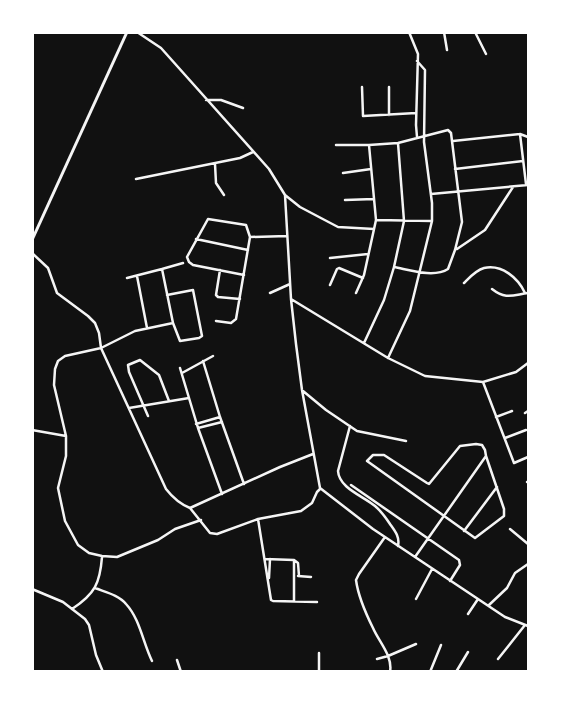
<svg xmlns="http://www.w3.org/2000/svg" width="561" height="704" viewBox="0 0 561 704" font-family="Ubuntu,sans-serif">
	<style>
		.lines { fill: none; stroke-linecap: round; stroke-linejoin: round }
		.minor { stroke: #f5f5f5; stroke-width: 2.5 }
		.secondary { stroke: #f5f5f5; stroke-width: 3 }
	</style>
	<rect width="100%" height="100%" fill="#111"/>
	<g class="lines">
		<!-- minor -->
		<path class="minor" d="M137 32 161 48 269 169 285 195 291 299 296 344 302 390 320 488 373 529 505 617 528 626
			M409 32 418 54 416 125 417 137
			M444 32 447 50
			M475 32 486 54
			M362 87 363 116 416 113
			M389 87V115
			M206 100H221L243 108
			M520 134 526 184
			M453 141 520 134 528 137
			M336 145H369L398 143 448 130 451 133 462 222 455 250 448 269C434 278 410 270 394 267
			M215 164 216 183 224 195
			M455 169 523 161
			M343 173 371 169
			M136 179 240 158 253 152
			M431 194 528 185
			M285 195 300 207 338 227 374 229
			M345 200 374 199
			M376 220 432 221
			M250 237 287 236
			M196 239 248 250
			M457 249 485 230 513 187
			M32 253 48 268 57 293 88 316 95 323 99 333 101 348 166 489C173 498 180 504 190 508L280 467 313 454
			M330 258 368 254
			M162 269 183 263
			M220 270 216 295 218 297 240 299
			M137 276 147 328
			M127 278 162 269 173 323 135 331 101 348 65 356 58 361 55 369 54 385 66 436V456L58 488 65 521 78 545 89 553 102 556 117 557 158 540 175 529 201 520
			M464 283C469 278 476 270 484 268 502 264 518 278 525 293
			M330 285 337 269 339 268 363 278
			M492 289C506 300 513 295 528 293
			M270 293 290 284
			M356 293 364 275 376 220 369 145
			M167 295 193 290 202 336 199 338 180 341 173 323
			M291 299 388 358 425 376 483 382 516 372 528 363
			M216 321 231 323 236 319 250 237 246 225 208 219 187 257 189 262 193 265 244 275
			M364 343 384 300 394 267 404 221 398 143
			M388 358 410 311 432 221V203L424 142 425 70 417 61
			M203 361 220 417 244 484
			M180 368 198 428 222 494
			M182 373 213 356
			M483 382 514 463 528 457
			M303 391 326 410 357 431 406 441
			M129 408 189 398
			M525 413 528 411
			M148 416 129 372 128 365 140 360 159 375 169 401
			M496 417 512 411
			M196 424 220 417
			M350 426 338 471C339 488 363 496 375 506 381 511 386 518 390 524 395 531 400 537 398 546
			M198 428 222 422
			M32 430 66 436
			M505 438 526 430
			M476 444 482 445 485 450 486 456 504 509V516L475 538 367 461 373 455H384L427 483 429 484 460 446Z
			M527 482H528
			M351 485 459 560 460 565 450 581
			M190 508 210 533 217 534 258 519 301 511 312 503 317 492 320 489
			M258 519 271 600 273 601 317 602
			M510 529 528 544
			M464 531 497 487
			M385 537 359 574 356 580C358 595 366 614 373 628 379 642 393 656 390 672
			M415 557 486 456
			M265 559 294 560V601
			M294 560 298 563 299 576
			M298 576 311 577
			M269 578 270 559
			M95 588C105 592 119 595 126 604 140 619 143 643 152 661
			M32 589 63 602 85 619 89 625 96 655 103 672
			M416 599 432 569
			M489 605 507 588 515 573 528 564
			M72 609C95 594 100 583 102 557
			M468 614 478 599
			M377 659 388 656 416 644
			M498 659 525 625
			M177 660 181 672
			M319 672V653
			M430 672 441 645
			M456 672 468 652"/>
		<!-- secondary -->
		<path class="secondary" d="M32 240 127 32"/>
	</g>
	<!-- border -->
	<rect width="561" height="704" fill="none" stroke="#ffffff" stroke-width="68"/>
</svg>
